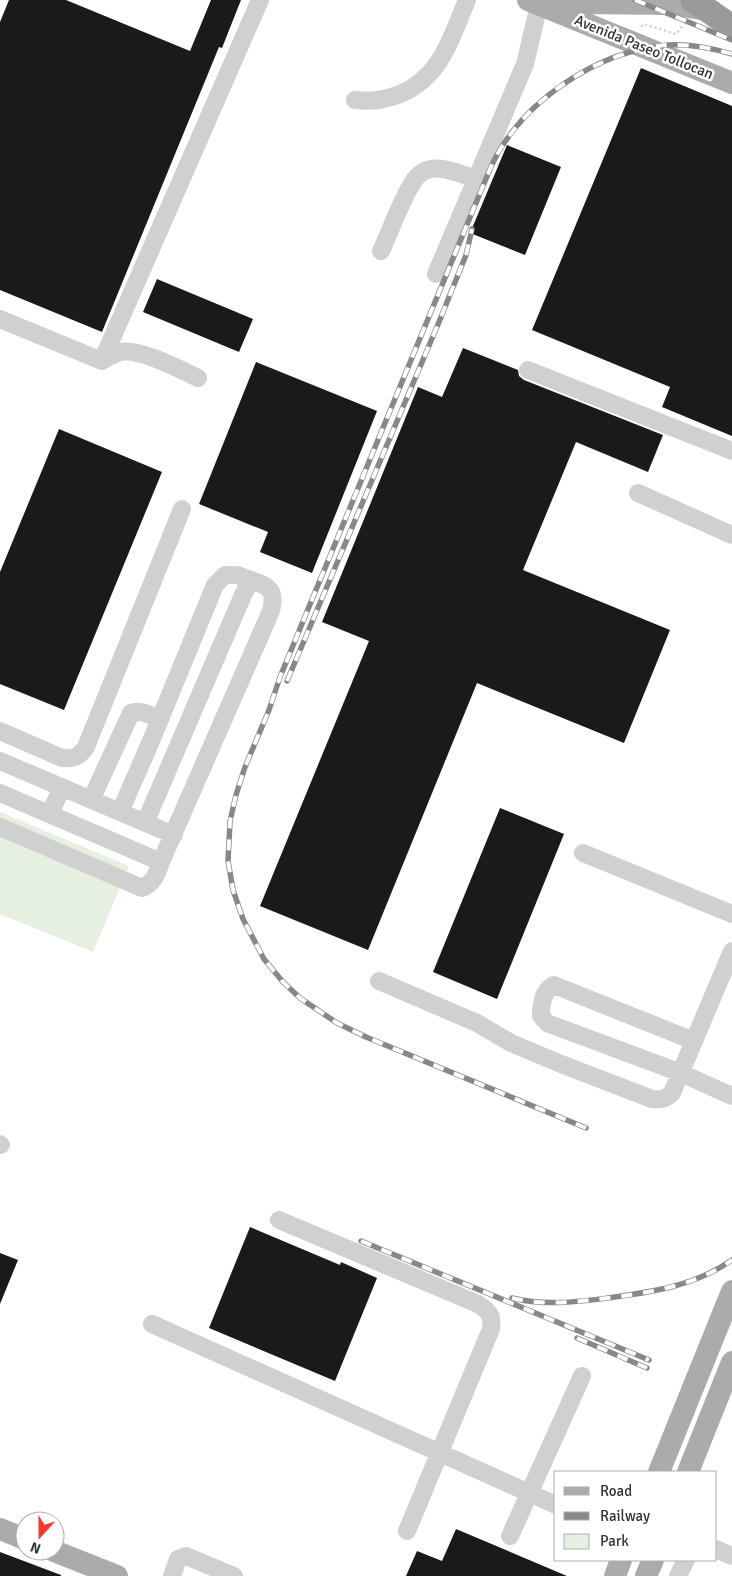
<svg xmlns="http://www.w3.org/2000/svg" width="732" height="1576" viewBox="0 0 732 1576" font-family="Signika,sans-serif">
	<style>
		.green { fill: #e6f0e0 }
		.building { fill: #1a1a1a }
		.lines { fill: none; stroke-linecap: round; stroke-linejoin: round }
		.path { stroke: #d0d0d0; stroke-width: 2; stroke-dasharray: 2.5 2.5; stroke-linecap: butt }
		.minor { stroke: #d0d0d0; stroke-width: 18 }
		.major { stroke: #ababab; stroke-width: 22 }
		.highway { stroke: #9a9a9a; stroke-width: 25 }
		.rail-casing { stroke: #888; stroke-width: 5.5 }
		.rail { stroke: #fff; stroke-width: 4; stroke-dasharray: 11; stroke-linecap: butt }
		.labels { text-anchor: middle; stroke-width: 5; stroke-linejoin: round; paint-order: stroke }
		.street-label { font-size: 15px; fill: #333; stroke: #fff }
	</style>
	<rect width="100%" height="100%" fill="#fff"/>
	<!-- green -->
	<path class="green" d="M0 812 129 866 93 952 0 914Z"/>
	<!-- building -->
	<path class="building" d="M9 0H66L190 51 211 0H241L222 48 219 47 102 332 0 290V22Z
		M641 68 732 106V436L662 407 670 387 532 330Z
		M507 145 561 167 525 255 470 233Z
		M157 279 253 319 239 352 143 312Z
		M463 348 518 370 519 376 524 380 663 435 648 472 576 442 523 570 670 630 624 743 477 683 368 950 260 906 369 641 322 622 418 387 442 397Z
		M256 362 377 411 312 573 260 552 268 532 199 504Z
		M59 429 162 472 64 710 0 684V572Z
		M500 808 564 834 497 999 433 972Z
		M250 1227 340 1265 341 1262 377 1278 335 1381 209 1328Z
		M0 1253 18 1260 0 1304Z
		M456 1529 567 1576H406L417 1551 442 1561Z
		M0 1552 61 1575V1576H0Z"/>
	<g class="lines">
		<!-- path -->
		<path class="path" d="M641 27 644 24 676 34 684 24"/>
		<!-- minor -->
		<path class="minor" d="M355 100C372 102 384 100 400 94 441 77 451 38 467 0
			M381 251C391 230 402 197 415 179 419 174 424 170 431 169 445 166 463 175 476 179
			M436 274 525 64 539 5
			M0 319 102 361C108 357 114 354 120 352 140 348 179 369 198 378
			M102 361 260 0
			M528 370 732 451
			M638 493 732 535
			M0 731 62 758C74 759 79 757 86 747L182 509
			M0 761 174 835
			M0 793 161 862 271 611C276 590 270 587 251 580L243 595 145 823
			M91 800 131 713C140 709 150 715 159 719
			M120 812 151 741 215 585 225 575H237L251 580
			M50 814 62 787
			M0 827 142 888C154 883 157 873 161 862
			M583 853 732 914
			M379 981 477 1023 511 1043 561 1064 652 1099C661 1100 666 1099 672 1093L732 951
			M694 1041 554 985C543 990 541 1005 541 1016L547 1023 681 1073 732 1096
			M0 1144 1 1145
			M279 1220 478 1304C489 1311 493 1316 491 1329L407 1531
			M152 1324 556 1505
			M510 1536 582 1376
			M716 1549 732 1556
			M172 1576 178 1559 186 1556 234 1576
			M678 1576 686 1560"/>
		<!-- major -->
		<path class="major" d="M528 0 732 83
			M569 0 583 3 671 4 712 11
			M659 1472 732 1291
			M688 1472 732 1362
			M0 1529 25 1539
			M54 1551 117 1576
			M615 1576 621 1560
			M646 1576 653 1560"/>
		<!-- highway -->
		<path class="highway" d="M693 0 732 27"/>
		<defs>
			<path id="rail" d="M635 0 732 40
				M287 681 439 322 466 255 472 229
				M586 1128 366 1037 337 1023 300 998 283 982 264 959 243 919 233 890 228 861 230 821 236 795 245 767 269 710 280 677 490 169C519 103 596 51 668 45 689 44 711 48 732 54
				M361 1241 649 1360
				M512 1298C545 1306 576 1302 608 1298 652 1292 695 1286 732 1260
				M577 1338 647 1368"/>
		</defs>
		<!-- rail casing -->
		<use href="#rail" class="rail-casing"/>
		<!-- rail -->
		<use href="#rail" class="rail"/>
	</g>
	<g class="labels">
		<!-- street labels -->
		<g class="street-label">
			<text transform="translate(644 47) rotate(22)" y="5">Avenida Paseo Tollocan</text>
		</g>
	</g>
	<!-- legend -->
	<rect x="554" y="1471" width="162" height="90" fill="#ffffff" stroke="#adadad"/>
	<rect x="564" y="1487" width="25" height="8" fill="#ababab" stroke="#adadad"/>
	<text x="600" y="1496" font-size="15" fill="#333333">Road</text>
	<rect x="564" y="1512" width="25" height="8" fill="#888888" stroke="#adadad"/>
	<text x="600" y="1521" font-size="15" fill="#333333">Railway</text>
	<rect x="564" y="1534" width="25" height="15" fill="#e6f0e0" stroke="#adadad"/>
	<text x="600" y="1546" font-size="15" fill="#333333">Park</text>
	<!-- north arrow -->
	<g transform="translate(40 1536) rotate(201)"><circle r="24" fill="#ffffff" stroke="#adadad"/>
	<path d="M0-4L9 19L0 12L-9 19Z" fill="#f53a29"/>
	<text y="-8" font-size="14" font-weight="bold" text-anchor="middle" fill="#333333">N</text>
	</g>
</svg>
